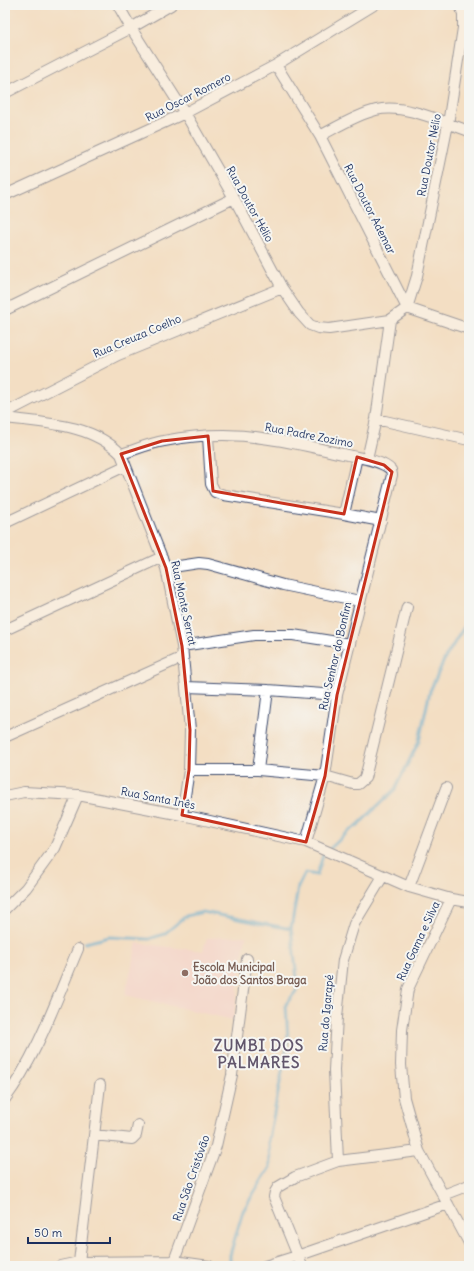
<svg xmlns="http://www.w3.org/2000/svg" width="474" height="1271" viewBox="0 0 474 1271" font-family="Delius,sans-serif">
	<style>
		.built { fill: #f6cfd6 }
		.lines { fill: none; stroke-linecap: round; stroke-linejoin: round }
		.stream { stroke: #5ca9d5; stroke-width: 3.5 }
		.street-casing { stroke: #3b496d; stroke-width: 12 }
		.street { stroke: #fff; stroke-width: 10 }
		.marked { fill: none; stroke: #c8321e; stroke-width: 3; stroke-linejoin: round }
		.education-dot { fill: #8d6e63; stroke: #f6f6f2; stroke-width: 1.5 }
		.labels { text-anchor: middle; stroke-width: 4; stroke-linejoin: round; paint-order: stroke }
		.street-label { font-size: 11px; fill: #1b2f5e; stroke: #f6f6f2 }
		.education-label { font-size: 11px; font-weight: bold; fill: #785e54; stroke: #f6f6f2; text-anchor: start }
		.district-label { font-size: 15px; font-weight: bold; letter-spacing: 1px; fill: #62566c; stroke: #f6f6f2 }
	</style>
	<rect width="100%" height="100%" fill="#f6f6f2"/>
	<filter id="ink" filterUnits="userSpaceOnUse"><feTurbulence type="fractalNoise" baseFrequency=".025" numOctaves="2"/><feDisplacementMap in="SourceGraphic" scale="8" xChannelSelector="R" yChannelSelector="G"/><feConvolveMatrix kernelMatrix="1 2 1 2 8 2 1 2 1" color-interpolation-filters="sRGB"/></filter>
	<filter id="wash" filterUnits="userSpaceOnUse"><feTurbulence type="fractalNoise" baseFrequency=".012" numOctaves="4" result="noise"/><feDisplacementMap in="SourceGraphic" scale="16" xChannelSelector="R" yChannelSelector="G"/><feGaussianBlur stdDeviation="0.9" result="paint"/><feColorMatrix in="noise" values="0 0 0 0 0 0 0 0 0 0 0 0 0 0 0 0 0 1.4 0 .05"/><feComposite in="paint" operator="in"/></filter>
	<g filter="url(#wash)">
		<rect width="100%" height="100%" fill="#f3dec3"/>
		<!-- built -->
		<path class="built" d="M246 936 233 1020 125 995 137 943 203 951 207 938Z"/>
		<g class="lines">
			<!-- stream -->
			<path class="stream" d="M85 943 109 937 149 939 164 934 186 916 203 912 291 929
				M230 1266V1255L243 1211 270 1167 269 1139 288 1041 286 1004 297 990V978L291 929 298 887 305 873 317 875 323 855 349 831 358 825 395 789 419 741 430 691 445 658 469 619"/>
		</g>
	</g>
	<g filter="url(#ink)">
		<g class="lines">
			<defs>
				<path id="street" d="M118 5 131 28 185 113 234 198 282 288 299 313 310 325 318 328 329 329 390 320 407 308
					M276 65 320 136 407 308 469 329
					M5 93 131 28 171 5
					M320 136C337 127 356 115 376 110 404 103 442 122 469 131
					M5 195 185 113 276 65 374 5
					M407 308 417 276 448 124 463 28V14L460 5
					M5 310 234 198
					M5 413 118 355 282 288
					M5 418C45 423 92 424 121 454L166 568 182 646 190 730 189 770 182 815
					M376 419 469 440
					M208 436 211 484 215 492 224 495 344 514 381 521
					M121 454C135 450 150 443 164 441 196 435 230 433 262 438 289 441 316 448 343 454 356 457 382 460 391 470L392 475 337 695 325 776 306 842
					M367 459 376 419 390 320
					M344 514 357 457
					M5 523 125 466
					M166 568 199 563 208 564 283 585 360 601
					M5 630 162 557
					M182 646 254 635H293L350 644
					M186 687 268 690 337 695
					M5 737 183 657
					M189 770H258L325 776 353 784H358L365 778 407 607
					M258 770 268 690
					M5 796 24 792 78 795 182 815 306 842 409 887 451 899 469 902
					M409 887 446 788
					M451 899 408 989 402 1030 401 1065 404 1098 419 1151 469 1243
					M5 909 26 888 55 848 78 795
					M5 1099C37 1056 57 998 78 949
					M94 1135 132 1139 136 1135 138 1125
					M338 1161 334 1070 337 1017 343 960 354 924 383 876
					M443 1195 469 1185
					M174 1261 216 1146 232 1075 247 959
					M79 1262 100 1085
					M60 1266 79 1262 174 1261 209 1266
					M265 1266 297 1256 448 1204
					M302 1266 274 1197 275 1192 278 1187 295 1177 338 1161 419 1151"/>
			</defs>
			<!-- street casing -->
			<use href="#street" class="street-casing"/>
			<!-- street -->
			<use href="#street" class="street"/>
		</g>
	</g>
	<!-- marked area -->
	<path d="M0 0H474V1271H0ZM208 436 213 491 344 514 357 457 384 465 392 472 337 695 325 776 306 842 182 815 189 770 190 730 182 646 166 568 121 454 162 441Z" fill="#f3dec3" fill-opacity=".55" fill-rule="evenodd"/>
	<path class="marked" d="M208 436 213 491 344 514 357 457 384 465 392 472 337 695 325 776 306 842 182 815 189 770 190 730 182 646 166 568 121 454 162 441Z"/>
	<!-- markers -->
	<circle class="education-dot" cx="185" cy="973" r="4"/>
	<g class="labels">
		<!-- street labels -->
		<g class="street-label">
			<text transform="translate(188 97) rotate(-27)" y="4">Rua Oscar Romero</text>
			<text transform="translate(429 155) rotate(-79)" y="4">Rua Doutor Nélio</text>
			<text transform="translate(250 204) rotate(61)" y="4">Rua Doutor Hélio</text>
			<text transform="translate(370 209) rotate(63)" y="4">Rua Doutor Ademar</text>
			<text transform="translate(137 336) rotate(-23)" y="4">Rua Creuza Coelho</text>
			<text transform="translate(309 435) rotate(11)" y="4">Rua Padre Zozimo</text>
			<text transform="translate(184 603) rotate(78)" y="4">Rua Monte Serrat</text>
			<text transform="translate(335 656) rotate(-77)" y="4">Rua Senhor do Bonfim</text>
			<text transform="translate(158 798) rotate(11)" y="4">Rua Santa Inês</text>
			<text transform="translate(418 941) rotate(-65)" y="4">Rua Gama e Silva</text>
			<text transform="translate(326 1013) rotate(-85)" y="4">Rua do Igarapé</text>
			<text transform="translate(191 1178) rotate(-71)" y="4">Rua São Cristóvão</text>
		</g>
		<!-- education labels -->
		<g class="education-label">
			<text x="193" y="971">Escola Municipal<tspan x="193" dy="13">João dos Santos Braga</tspan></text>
		</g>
		<!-- district labels -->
		<g class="district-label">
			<text x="259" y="1051">ZUMBI DOS<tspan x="259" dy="17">PALMARES</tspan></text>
		</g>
	</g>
	<!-- margin -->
	<rect width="474" height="1271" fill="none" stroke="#f6f6f2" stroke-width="20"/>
	<!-- scale -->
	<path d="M28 1237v6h82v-6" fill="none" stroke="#1b2f5e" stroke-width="2"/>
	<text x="34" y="1237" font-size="12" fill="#1b2f5e" stroke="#f6f6f2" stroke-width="3" paint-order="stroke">50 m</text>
</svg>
